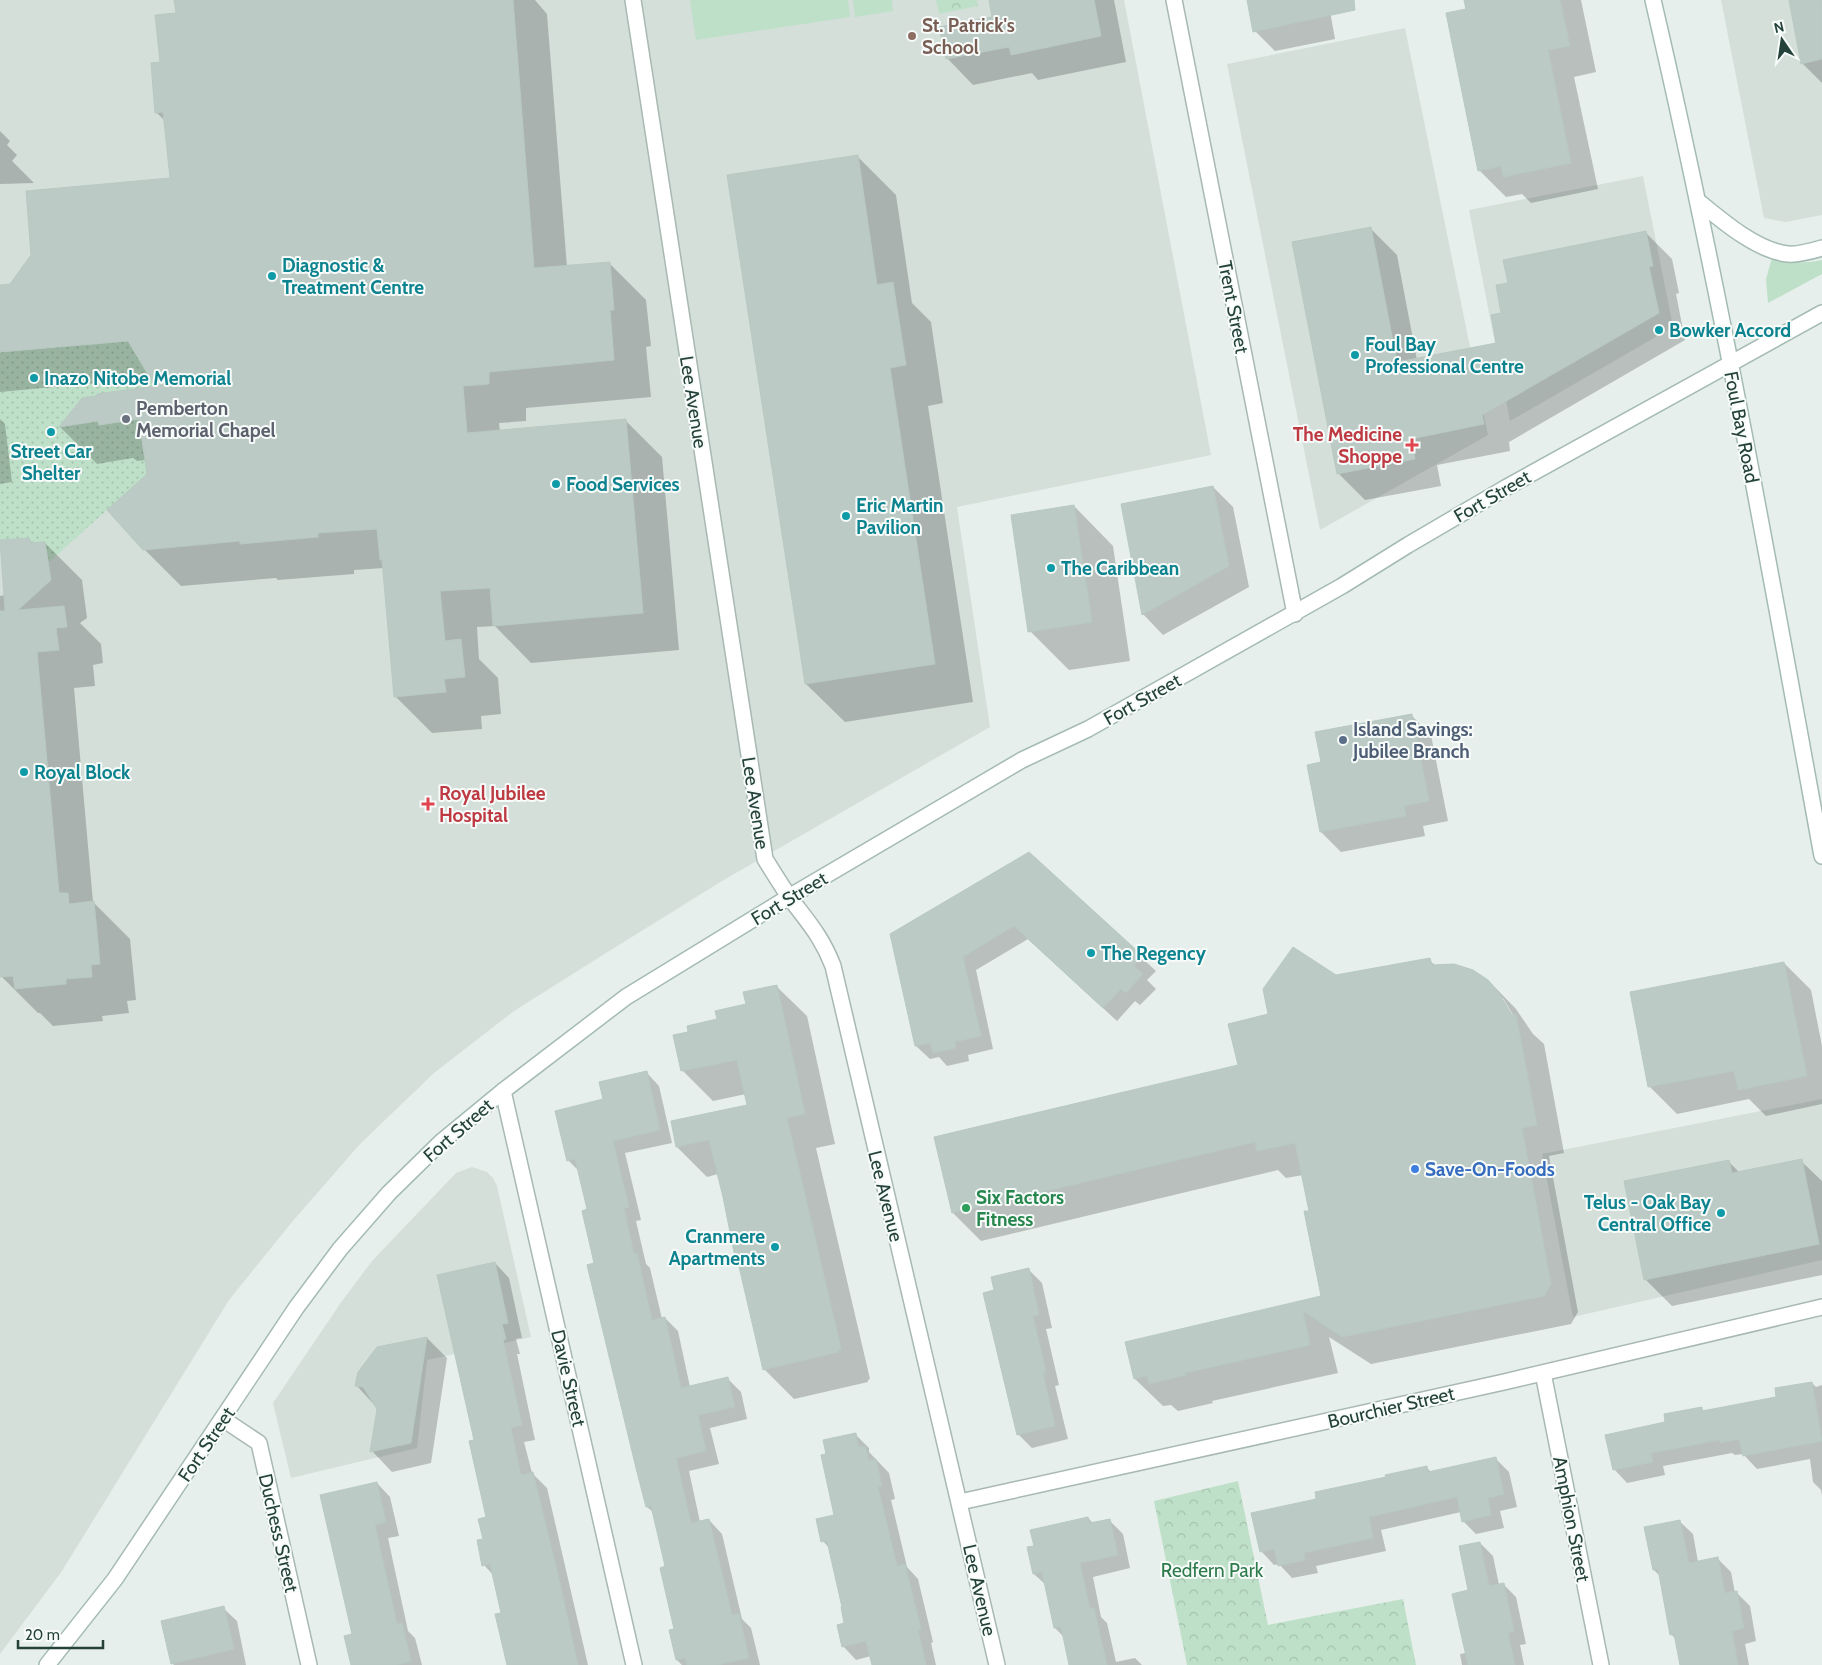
<svg xmlns="http://www.w3.org/2000/svg" width="1822" height="1665" viewBox="0 0 1822 1665" font-family="Cabin,sans-serif">
	<style>
		.built { fill: #d4dfda }
		.grass { fill: #bfe0c8 }
		.park { fill: url(#park-crowns) }
		.garden { fill: url(#garden-dots) }
		.shadow { fill: #0003; fill-rule: evenodd }
		.building { fill: #bbcac4; stroke: #b8c9c2 }
		.lines { fill: none; stroke-linecap: round; stroke-linejoin: round }
		.street-casing { stroke: #a8b8b2; stroke-width: 18 }
		.secondary-casing { stroke: #a4bbb3; stroke-width: 18 }
		.street { stroke: #fff; stroke-width: 15 }
		.secondary { stroke: #fff; stroke-width: 15 }
		.education-dot { fill: #8d6e63; stroke: #f7fbf9; stroke-width: 2 }
		.culture-dot { fill: #0f9aa8; stroke: #f7fbf9; stroke-width: 2 }
		.worship-dot { fill: #6b7280; stroke: #f7fbf9; stroke-width: 2 }
		.health-dot { fill: #e0444e; stroke: #f7fbf9; stroke-width: 2 }
		.service-dot { fill: #5c6f8a; stroke: #f7fbf9; stroke-width: 2 }
		.shop-dot { fill: #3f7fe0; stroke: #f7fbf9; stroke-width: 2 }
		.leisure-dot { fill: #2e9e5b; stroke: #f7fbf9; stroke-width: 2 }
		.labels { text-anchor: middle; stroke-width: 4; stroke-linejoin: round; paint-order: stroke }
		.education-label { font-size: 19px; font-weight: bold; fill: #785e54; stroke: #f7fbf9; text-anchor: start }
		.culture-label { font-size: 19px; font-weight: bold; fill: #0d838f; stroke: #f7fbf9; text-anchor: start }
		.street-label { font-size: 19px; fill: #24423a; stroke: #f7fbf9 }
		.worship-label { font-size: 19px; font-weight: bold; fill: #5b616d; stroke: #f7fbf9; text-anchor: start }
		.health-label { font-size: 19px; font-weight: bold; fill: #be3a42; stroke: #f7fbf9; text-anchor: end }
		.service-label { font-size: 19px; font-weight: bold; fill: #4e5e75; stroke: #f7fbf9; text-anchor: start }
		.shop-label { font-size: 19px; font-weight: bold; fill: #366cbe; stroke: #f7fbf9; text-anchor: start }
		.leisure-label { font-size: 19px; font-weight: bold; fill: #27864d; stroke: #f7fbf9; text-anchor: start }
		.park-label { font-size: 19px; fill: #2d7a4b; stroke: #f7fbf9 }
	</style>
	<defs>
		<pattern id="park-crowns" width="20" height="18" patternUnits="userSpaceOnUse" patternTransform="scale(1.25)"><rect width="20" height="18" fill="#bfe0c8"/><path d="M2 6a3 3 0 1 1 6 0M12 15a3 3 0 1 1 6 0" fill="none" stroke="#a4c1ad"/></pattern>
		<pattern id="garden-dots" width="8" height="8" patternUnits="userSpaceOnUse" patternTransform="scale(1.25)"><rect width="8" height="8" fill="#bfe0c8"/><path d="M2 2h.1M6 6h.1" fill="none" stroke="#a4c1ad" stroke-width="1.8" stroke-linecap="round"/></pattern>
	</defs>
	<rect width="100%" height="100%" fill="#e6efeb"/>
	<!-- built -->
	<path class="built" d="M0 0H1124L1211 455 957 507 990 727 722 881 598 958 514 1011 434 1073 360 1144 292 1222 229 1300 62 1571 0 1654Z
		M1721 0H1822V215L1786 222 1764 218Z
		M1405 28 1488 435 1320 530 1227 64Z
		M1643 176 1673 327 1510 421 1469 210Z
		M1822 1099V1260L1573 1317 1542 1154Z
		M472 1167 487 1172 493 1178 497 1186 531 1337 427 1360 417 1448 291 1478 273 1403 342 1301 372 1261 456 1173Z"/>
	<!-- grass -->
	<path class="grass" d="M690 0H848L850 17 696 40Z
		M853 0H892L893 11 855 17Z
		M1772 258C1790 263 1804 264 1822 260V274L1768 303 1766 279Z"/>
	<!-- park -->
	<path class="park" d="M936 0H977L978 6 939 14Z
		M1238 1481 1268 1625 1403 1599 1416 1665H1187L1154 1501Z"/>
	<!-- garden -->
	<path class="garden" d="M130 340 134 352 174 413 149 387 97 394V396L76 418 84 423 98 421 99 425 139 419 143 449 176 433 177 447 48 563 45 542 31 543 29 538 0 540V352Z"/>
	<!-- shadow -->
	<path class="shadow" d="M176 0H535L547 14 567 267 609 263 646 300 651 346 646 347 651 397 526 408V421L499 423 500 431 626 421 662 457 679 650 531 663 495 626 477 627 479 659 498 678 501 714 481 716 482 729 432 733 395 696 384 568 354 570V574L278 580 276 578 181 586 144 549 148 475 146 460 137 461 133 458 97 464 60 427 83 400 157 387 152 378 0 392V286L11 285 172 179 165 121 156 112 161 63 177 14Z
		M990 0H1114L1126 62 1038 80 1032 73 973 85 947 58 994 18Z
		M1248 0H1328L1335 39 1275 51 1255 31Z
		M1465 0H1581L1596 72 1574 77 1598 189 1531 203 1522 194 1506 197 1479 170Z
		M1822 0V83L1802 63Z
		M0 131 10 141 7 145 17 155 12 161 34 183 0 184Z
		M857 156 896 195 912 303 931 322 943 403 928 406 973 702 845 722 806 684Z
		M1370 228 1397 255 1417 360 1498 344 1509 283 1645 232 1672 259 1679 293 1676 294 1685 340 1509 442 1510 451 1437 465 1441 486 1365 500 1338 473Z
		M0 419 5 424 12 482 0 484Z
		M1213 487 1233 507 1249 587 1163 635 1143 614 1122 505Z
		M1074 506 1113 546 1130 661 1069 670 1030 631Z
		M29 539 33 544 45 543 82 580 87 618 80 623 101 644 103 663 93 665 95 686 74 688 93 902 130 939 136 1000 127 1001 129 1013 102 1016 103 1021 53 1026 40 1013H38L1 976 0 596 5 595Z
		M1411 715 1431 735 1448 821 1423 826 1425 836 1341 852 1321 832 1322 763Z
		M1029 854 1156 971 1147 980 1156 989 1140 1005 1135 1001 1117 1021 1028 939 976 970 993 1049 968 1055 969 1061 947 1066 939 1057 930 1059 916 1046 891 934Z
		M1429 960 1436 966 1488 980 1516 1009 1533 1034 1544 1044 1564 1153 1549 1156 1578 1312 1571 1324 1371 1364 1329 1337 1338 1373 1212 1401 1213 1403 1178 1411 1171 1405 1163 1406 1135 1379 1323 1297 1311 1212 1303 1175 1286 1178 1278 1170 981 1241 953 1213 1239 1066 1270 1015 1336 977ZM1500 998H1503L1516 1020 1514 1021Z
		M1784 963 1811 990 1822 1046V1104L1766 1116 1749 1099 1677 1114 1650 1087 1631 993Z
		M776 986 807 1016 835 1144 816 1148 870 1379 868 1380V1382L794 1399 764 1369 740 1265 737 1262 731 1238H733L718 1174 707 1177 677 1147 748 1106 746 1094 713 1101 683 1071 690 1033 719 1020 747 1005Z
		M646 1072 659 1086 672 1143 625 1153 641 1220 636 1221 646 1264 650 1268 662 1319 665 1318 678 1331 690 1387 727 1378 741 1392 747 1419 710 1428 719 1464 689 1471 700 1522 709 1520 722 1534 742 1619 751 1628 760 1665H682L677 1660 671 1631 676 1630 667 1567 654 1513 647 1507 596 1264 588 1210 579 1171 568 1160 604 1100Z
		M1728 1161 1740 1173 1801 1161 1822 1181V1275L1672 1306 1645 1279Z
		M495 1263 509 1278 522 1338 516 1339 520 1354H517L535 1440 524 1442 532 1473 547 1488 588 1665H524L503 1614 494 1576 484 1565V1540L488 1518 475 1441Z
		M1029 1270 1042 1283 1052 1328 1046 1329 1059 1385 1055 1386 1068 1439 1032 1448 1018 1434 995 1291Z
		M427 1338 447 1358 431 1463 392 1472 372 1451 378 1409 357 1386 378 1348Z
		M1812 1383 1816 1387 1822 1385V1496L1821 1490 1813 1482 1810 1459 1757 1469 1743 1454 1735 1455 1732 1453 1663 1466 1665 1475 1627 1483 1614 1469 1667 1423 1701 1408 1705 1412 1777 1398Z
		M855 1434 869 1448V1452L889 1473 895 1499 891 1500 907 1567 918 1579 933 1642 931 1643 936 1665H873L871 1656 856 1660 843 1646 846 1624 844 1608 830 1549 823 1541 836 1516 827 1455Z
		M1496 1459 1509 1472 1517 1507 1500 1511 1504 1528 1476 1534 1463 1521 1461 1512 1381 1530 1386 1551 1316 1566 1318 1573 1292 1578 1279 1564 1274 1565 1261 1551 1318 1500 1427 1468 1432 1473Z
		M377 1483 390 1497 399 1536 388 1538 408 1631 415 1638 422 1665H352L353 1635Z
		M1088 1518 1094 1524 1109 1520 1123 1534 1130 1568 1093 1577 1101 1617 1107 1623 1116 1662 1135 1658 1142 1665H1076L1064 1637 1055 1628 1046 1585 1034 1574 1035 1547Z
		M1679 1521 1693 1534 1698 1562 1717 1558 1731 1572 1735 1593H1737L1750 1606 1756 1641 1745 1644 1749 1665H1681L1677 1640 1671 1634 1660 1576 1654 1570Z
		M1480 1543 1493 1556 1499 1585 1503 1584 1516 1597 1526 1644 1520 1645 1524 1665H1462L1460 1654 1466 1653 1470 1591Z
		M223 1608 237 1621 246 1665H174L172 1663Z"/>
	<!-- building -->
	<path class="building" d="M174 0H513L534 268 610 262 614 310H610L614 360 489 372V384L463 386 467 433 626 419 643 613 493 626 490 588 440 591 445 641 461 639 465 677 444 679 446 692 394 697 382 560H380L377 529 318 533V537L240 544V541L143 550 107 510 147 474 139 419 99 425 98 421 59 427 82 398 97 396V394L155 386 128 341 0 352V285L10 284 31 255 26 191 170 178 163 112 155 113 151 63 160 62 155 15 176 13Z
		M989 0H1094L1101 36 1011 55 1009 47 946 59 939 27 992 17Z
		M1247 0H1354L1355 10 1253 32Z
		M1464 0H1560L1570 46 1548 50 1571 163 1503 177 1501 166 1478 171 1446 13 1466 9Z
		M1789 0H1822V59L1801 64Z
		M858 155 877 285 893 282 906 365 890 368 935 664 805 684 727 175Z
		M1371 227 1397 362 1496 343 1491 315 1501 313 1496 285 1508 283 1503 260 1646 231 1653 266 1649 267 1659 313 1482 415 1484 424 1411 439 1415 459 1337 474 1292 242Z
		M1213 486 1229 566 1142 615 1121 504Z
		M1074 505 1092 622 1028 632 1011 515Z
		M29 538 31 543 45 542 51 580 18 610 64 606 67 627 56 628 59 650 37 652 59 893H68L69 904 94 901 100 964 91 965 92 977 66 979V984L15 989 13 976 0 977V611H5L0 540Z
		M1412 714 1429 801 1404 806 1406 816 1320 832 1307 765 1321 762 1315 732Z
		M1029 852 1143 956 1134 966 1143 974 1126 993 1121 989 1103 1008 1014 926 963 957 981 1036 955 1042 956 1048 933 1053 930 1043 915 1046 890 934Z
		M1293 947 1336 975 1430 958 1432 965 1454 964 1473 970 1488 980 1499 993 1512 1015H1516L1537 1125 1522 1128 1551 1284 1544 1296 1342 1337 1303 1311 1310 1345 1185 1373 1186 1375 1149 1384 1147 1376 1134 1379 1125 1342 1321 1296 1304 1211H1309L1295 1143 1257 1151 1255 1142 952 1213 934 1137 1238 1065 1228 1024 1268 1014 1263 989Z
		M1784 962 1807 1076 1738 1090 1734 1071 1648 1087 1630 992Z
		M777 985 805 1114 787 1118 841 1349 838 1350 839 1352 763 1370 738 1262H736L723 1197 709 1140 676 1147 671 1121 747 1105 737 1060 681 1071 673 1035 688 1032 687 1026 717 1019 715 1011 746 1004 743 992Z
		M647 1071 660 1130 613 1141 629 1207 624 1208 634 1254 637 1253 652 1320 665 1317 681 1388 728 1377 735 1407 698 1415 706 1451 676 1458 691 1523 709 1519 732 1615 739 1614 749 1658 717 1665H687L685 1658 676 1660 669 1630 674 1629 660 1568 665 1566 651 1506 646 1507 636 1468 587 1265 594 1263 582 1211 587 1209 575 1159 567 1161 555 1111 603 1099 599 1082Z
		M1802 1159 1819 1244 1644 1280 1624 1181 1729 1160 1732 1173Z
		M495 1262 508 1323 502 1324 506 1339 503 1340 522 1425 511 1428 521 1475 533 1472 559 1579 578 1665H507L495 1614 501 1613 490 1564 482 1566 477 1540 483 1539 478 1519 486 1517 469 1441 474 1440 437 1275Z
		M1029 1268 1039 1315 1033 1316 1046 1372 1043 1373 1055 1426 1017 1435 983 1293 994 1290 991 1277Z
		M427 1337 411 1443 370 1452 377 1409 363 1387 355 1386 358 1372 377 1347Z
		M1812 1382 1822 1441 1743 1456 1739 1439 1720 1443V1440L1651 1453 1653 1462 1613 1470 1605 1435 1665 1422 1664 1414 1702 1407V1411L1776 1397 1775 1388Z
		M856 1433 858 1447 865 1446 869 1460 876 1459 882 1486 878 1487 897 1566 905 1564 921 1629 918 1630 926 1665H872L866 1641 842 1647 837 1625 844 1623 841 1607H842L827 1541 821 1542 816 1519 834 1515 821 1455 826 1454 823 1440Z
		M1496 1457 1504 1494 1488 1498 1491 1515 1462 1522 1457 1497 1369 1517 1373 1538 1304 1553 1305 1560 1278 1566 1274 1549 1260 1552 1251 1513 1316 1499 1315 1492 1386 1477 1385 1475 1427 1466 1428 1472Z
		M377 1482 386 1522 375 1525 397 1624 402 1623 411 1661 396 1665H351L344 1636 352 1634 320 1495Z
		M1088 1517 1090 1523 1110 1519 1118 1555 1080 1563 1090 1609 1094 1608 1107 1665H1069L1061 1627 1054 1628 1042 1572 1033 1574 1027 1547 1034 1546 1030 1530Z
		M1680 1520 1689 1563 1718 1557 1725 1593 1737 1591 1744 1628 1732 1631 1738 1665H1680L1674 1634 1670 1635 1658 1569 1653 1570 1644 1527Z
		M1480 1542 1489 1586 1504 1583 1514 1631 1508 1633 1515 1665H1468L1452 1594 1468 1590 1459 1546Z
		M224 1606 234 1649 171 1664 161 1621Z"/>
	<g class="lines">
		<defs>
			<path id="street" d="M633 0 765 859C773 872 781 885 790 898 808 922 822 937 833 966L997 1665
				M1174 0 1295 614
				M503 1091 634 1665
				M1543 1373 1601 1665
				M223 1419 259 1443 309 1665
				M960 1502 1504 1382 1822 1307"/>
			<path id="secondary" d="M1653 0C1719 283 1770 570 1822 856
				M1698 201C1721 220 1757 251 1788 254 1798 255 1812 251 1822 248
				M47 1665 115 1579 296 1308 340 1249 389 1193 441 1142 503 1091 626 997 789 897 1022 760 1088 729 1342 586 1408 545 1507 487 1822 313"/>
		</defs>
		<!-- street casing -->
		<use href="#street" class="street-casing"/>
		<!-- secondary casing -->
		<use href="#secondary" class="secondary-casing"/>
		<!-- street -->
		<use href="#street" class="street"/>
		<!-- secondary -->
		<use href="#secondary" class="secondary"/>
	</g>
	<!-- markers -->
	<circle class="education-dot" cx="912" cy="36" r="5"/>
	<g class="culture-dot">
		<circle cx="272" cy="276" r="5"/>
		<circle cx="1659" cy="330" r="5"/>
		<circle cx="1355" cy="355" r="5"/>
		<circle cx="34" cy="378" r="5"/>
		<circle cx="51" cy="432" r="5"/>
		<circle cx="556" cy="484" r="5"/>
		<circle cx="846" cy="516" r="5"/>
		<circle cx="1051" cy="568" r="5"/>
		<circle cx="24" cy="772" r="5"/>
		<circle cx="1091" cy="953" r="5"/>
		<circle cx="1721" cy="1213" r="5"/>
		<circle cx="775" cy="1247" r="5"/>
	</g>
	<circle class="worship-dot" cx="126" cy="419" r="5"/>
	<g class="health-dot">
		<path d="M1409.5 437.5h5v5h5v5h-5v5h-5v-5h-5v-5h5z"/>
		<path d="M425.5 796.5h5v5h5v5h-5v5h-5v-5h-5v-5h5z"/>
	</g>
	<circle class="service-dot" cx="1343" cy="740" r="5"/>
	<circle class="shop-dot" cx="1415" cy="1169" r="5"/>
	<circle class="leisure-dot" cx="966" cy="1208" r="5"/>
	<g class="labels">
		<!-- education labels -->
		<g class="education-label">
			<text x="922" y="32">St. Patrick's<tspan x="922" dy="22">School</tspan></text>
		</g>
		<!-- culture labels -->
		<g class="culture-label">
			<text x="282" y="272">Diagnostic &amp;<tspan x="282" dy="22">Treatment Centre</tspan></text>
			<text x="1669" y="337">Bowker Accord</text>
			<text x="1365" y="351">Foul Bay<tspan x="1365" dy="22">Professional Centre</tspan></text>
			<text x="44" y="385">Inazo Nitobe Memorial</text>
			<text x="51" y="458" text-anchor="middle">Street Car<tspan x="51" dy="22">Shelter</tspan></text>
			<text x="566" y="491">Food Services</text>
			<text x="856" y="512">Eric Martin<tspan x="856" dy="22">Pavilion</tspan></text>
			<text x="1061" y="575">The Caribbean</text>
			<text x="34" y="779">Royal Block</text>
			<text x="1101" y="960">The Regency</text>
			<text x="1711" y="1209" text-anchor="end">Telus - Oak Bay<tspan x="1711" dy="22">Central Office</tspan></text>
			<text x="765" y="1243" text-anchor="end">Cranmere<tspan x="765" dy="22">Apartments</tspan></text>
		</g>
		<!-- street labels -->
		<g class="street-label">
			<text transform="translate(1234 307) rotate(79)" y="7">Trent Street</text>
			<text transform="translate(694 402) rotate(81)" y="7">Lee Avenue</text>
			<text transform="translate(1742 427) rotate(79)" y="7">Foul Bay Road</text>
			<text transform="translate(1492 496) rotate(-30)" y="7">Fort Street</text>
			<text transform="translate(1142 699) rotate(-29)" y="7">Fort Street</text>
			<text transform="translate(756 803) rotate(81)" y="7">Lee Avenue</text>
			<text transform="translate(789 898) rotate(-31)" y="7">Fort Street</text>
			<text transform="translate(458 1130) rotate(-41)" y="7">Fort Street</text>
			<text transform="translate(886 1196) rotate(76)" y="7">Lee Avenue</text>
			<text transform="translate(569 1378) rotate(77)" y="7">Davie Street</text>
			<text transform="translate(1391 1407) rotate(-13)" y="7">Bourchier Street</text>
			<text transform="translate(206 1444) rotate(-56)" y="7">Fort Street</text>
			<text transform="translate(1572 1519) rotate(79)" y="7">Amphion Street</text>
			<text transform="translate(279 1533) rotate(77)" y="7">Duchess Street</text>
			<text transform="translate(980 1590) rotate(77)" y="7">Lee Avenue</text>
		</g>
		<!-- worship labels -->
		<g class="worship-label">
			<text x="136" y="415">Pemberton<tspan x="136" dy="22">Memorial Chapel</tspan></text>
		</g>
		<!-- health labels -->
		<g class="health-label">
			<text x="1402" y="441">The Medicine<tspan x="1402" dy="22">Shoppe</tspan></text>
			<text x="439" y="800" text-anchor="start">Royal Jubilee<tspan x="439" dy="22">Hospital</tspan></text>
		</g>
		<!-- service labels -->
		<g class="service-label">
			<text x="1353" y="736">Island Savings:<tspan x="1353" dy="22">Jubilee Branch</tspan></text>
		</g>
		<!-- shop labels -->
		<g class="shop-label">
			<text x="1425" y="1176">Save-On-Foods</text>
		</g>
		<!-- leisure labels -->
		<g class="leisure-label">
			<text x="976" y="1204">Six Factors<tspan x="976" dy="22">Fitness</tspan></text>
		</g>
		<!-- park labels -->
		<g class="park-label">
			<text x="1212" y="1577">Redfern Park</text>
		</g>
	</g>
	<!-- north arrow -->
	<g transform="translate(1782 40) rotate(347)" stroke="#f7fbf9" stroke-width="4" paint-order="stroke">
	<path d="M0-4L9 19L0 12L-9 19Z" fill="#24423a"/>
	<text y="-8" font-size="14" font-weight="bold" text-anchor="middle" fill="#24423a">N</text>
	</g>
	<!-- scale -->
	<path d="M18 1640v8h85v-8" fill="none" stroke="#24423a" stroke-width="2.5"/>
	<text x="25" y="1640" font-size="15" fill="#24423a" stroke="#f7fbf9" stroke-width="4" paint-order="stroke">20 m</text>
</svg>
